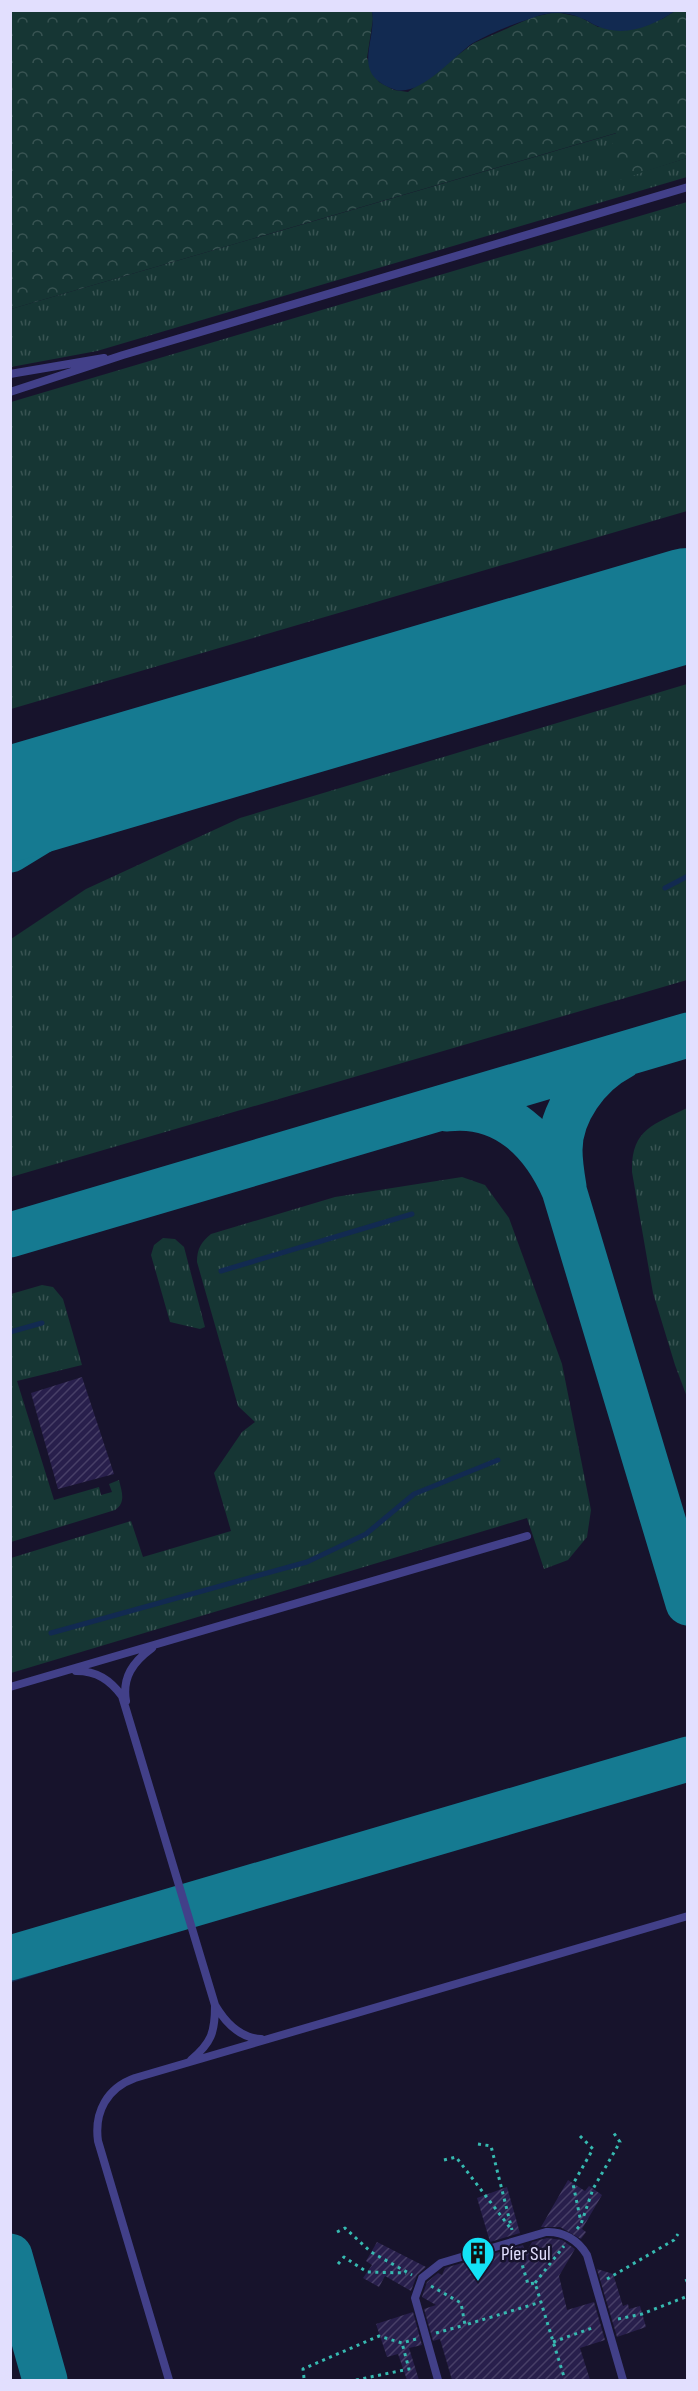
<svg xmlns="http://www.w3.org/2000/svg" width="698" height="2391" viewBox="0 0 698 2391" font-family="'Sofia Sans Condensed',sans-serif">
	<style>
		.grass { fill: url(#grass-tufts) }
		.forest { fill: url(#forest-crowns) }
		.water { fill: #122a51 }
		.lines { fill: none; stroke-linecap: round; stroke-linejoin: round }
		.stream { stroke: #122a51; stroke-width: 5 }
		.taxiway { stroke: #157a91; stroke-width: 45 }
		.runway { stroke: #157a91; stroke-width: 114 }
		.building { fill: url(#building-hatch) }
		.path { stroke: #36bab1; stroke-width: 3; stroke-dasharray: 3 4.5; stroke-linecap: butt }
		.lane { stroke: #424089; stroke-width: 8 }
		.labels { text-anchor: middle; stroke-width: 5; stroke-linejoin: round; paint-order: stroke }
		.poi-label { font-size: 20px; fill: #e2dffe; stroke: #17132c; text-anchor: start }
	</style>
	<defs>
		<pattern id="grass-tufts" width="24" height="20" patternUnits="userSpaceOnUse" patternTransform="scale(1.5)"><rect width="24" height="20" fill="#163634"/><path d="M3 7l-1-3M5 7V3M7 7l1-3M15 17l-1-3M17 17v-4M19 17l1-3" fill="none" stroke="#385352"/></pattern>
		<pattern id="forest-crowns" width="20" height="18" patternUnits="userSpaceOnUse" patternTransform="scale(1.5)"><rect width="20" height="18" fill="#163634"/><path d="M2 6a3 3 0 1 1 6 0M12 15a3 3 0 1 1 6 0" fill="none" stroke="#385352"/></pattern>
		<pattern id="building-hatch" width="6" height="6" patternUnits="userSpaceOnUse" patternTransform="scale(1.5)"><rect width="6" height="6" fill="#281f4c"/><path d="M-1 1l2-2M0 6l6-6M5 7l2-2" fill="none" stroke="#473f67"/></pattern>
	</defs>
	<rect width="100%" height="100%" fill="#17132c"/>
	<!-- grass -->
	<path class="grass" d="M617 133 619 179 687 158V177L97 351 11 367V309Z
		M687 202V511L11 709V402Z
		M687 684V980L11 1177V939L86 889 240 818Z
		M687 1108V1397L675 1365 653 1293 632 1172C631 1129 653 1125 687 1108Z
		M462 1177 485 1185 509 1218 562 1364 591 1510 587 1537 568 1560 544 1569 527 1518 11 1673V1558L131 1521 143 1557 231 1531 214 1473 242 1432 255 1422 238 1406 197 1262C197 1249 201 1242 211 1234L335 1197Z
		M163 1238 175 1239 184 1247 205 1327 200 1329 170 1322 151 1255 154 1245Z
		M42 1285 53 1287 63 1299 82 1365 17 1381 54 1500 99 1487 101 1495 112 1492 109 1484 119 1480C122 1493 126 1502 115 1510L11 1542V1294Z"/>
	<!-- forest -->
	<path class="forest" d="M11 11H372L373 19 367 58 379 82 394 90 408 92 474 43 533 17 556 12 580 17 598 27 662 19 675 11H687V158L619 180 610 152 616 133 11 309Z"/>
	<!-- water -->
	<path class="water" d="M372 11V10L675 11C652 26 625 38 597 26 592 24 587 20 581 18 565 11 548 12 532 18 513 24 490 33 473 43 452 57 419 99 393 89 350 73 377 42 372 11Z"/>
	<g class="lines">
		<!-- stream -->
		<path class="stream" d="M665 888 688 876
			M221 1271 412 1214
			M10 1332 42 1323
			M51 1633 307 1562 366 1534 414 1494 498 1460
			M10 1980 177 1926"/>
		<!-- taxiway -->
		<path class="taxiway" d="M10 850 51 825 179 754
			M447 1109C505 1102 543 1142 564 1190L688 1603
			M564 1187C562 1175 560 1163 560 1150 560 1113 588 1074 621 1057
			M10 1235 688 1035
			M10 1958 688 1759
			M10 2256 45 2380"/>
		<!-- runway -->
		<path class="runway" d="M10 804 688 605"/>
	</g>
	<!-- building -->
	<path class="building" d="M82 1377 114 1474 58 1489 31 1393Z
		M568 2180 585 2191 589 2186 602 2195 582 2229 586 2232 581 2239 560 2227H541Z
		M507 2187 520 2233 490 2242 477 2198Z
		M547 2238 562 2240 575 2249 559 2276 567 2310 594 2302 605 2340 580 2348 590 2380H452L440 2339 433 2341 424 2309 436 2305 422 2297 427 2282 438 2273 442 2275 445 2268 523 2245 526 2253 532 2242Z
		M377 2242 426 2267 417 2275 411 2291 385 2276 379 2287 363 2278 372 2265 366 2261Z
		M597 2269 613 2274 623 2306 628 2304 629 2309 640 2306 646 2327 617 2337Z
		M413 2312 422 2345 409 2348 419 2380H407L398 2354 387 2357 376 2324Z"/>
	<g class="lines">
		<!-- path -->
		<path class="path" d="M580 2136 593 2149 573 2184 581 2222
			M478 2144 491 2146 512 2230
			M444 2160 456 2157 511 2229
			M577 2229 581 2224 593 2189 620 2142 613 2132
			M337 2232 345 2228 371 2252 412 2275
			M518 2251 528 2284 535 2283 565 2380
			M338 2264 344 2257 367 2272 406 2273
			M607 2279 674 2240 678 2234
			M686 2279 688 2284
			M535 2283 564 2246
			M431 2286 461 2303 465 2325 541 2302
			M618 2319 642 2314 688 2296
			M436 2333 465 2325
			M553 2342 595 2327
			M304 2378 303 2369 379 2336 402 2343 416 2339
			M356 2380 409 2369 402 2343"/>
		<!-- lane -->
		<path class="lane" d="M10 374 104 358
			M10 392 123 355 688 187
			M76 1671C97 1671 110 1680 122 1696L215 2005C225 2022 240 2038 261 2039
			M10 1687 527 1536
			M126 1701C122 1677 133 1662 152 1648
			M191 2060C211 2043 215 2033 215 2006
			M169 2380 98 2141C94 2112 107 2088 135 2078L688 1916
			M438 2380 415 2298 422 2278 441 2263 546 2232C563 2231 578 2240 587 2255L623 2380"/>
	</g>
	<!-- icons -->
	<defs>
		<symbol id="building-pin" viewBox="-11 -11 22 30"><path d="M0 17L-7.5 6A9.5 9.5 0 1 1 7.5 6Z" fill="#13e2f6" stroke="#17132c"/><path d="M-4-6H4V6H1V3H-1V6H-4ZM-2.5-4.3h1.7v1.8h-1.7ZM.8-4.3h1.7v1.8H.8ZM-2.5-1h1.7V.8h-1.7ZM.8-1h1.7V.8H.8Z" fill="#111"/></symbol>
	</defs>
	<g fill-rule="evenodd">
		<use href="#building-pin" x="459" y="2234" width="38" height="52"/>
	</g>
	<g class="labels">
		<!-- poi labels -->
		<g class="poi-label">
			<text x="501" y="2260">Píer Sul</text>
		</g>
	</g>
	<!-- border -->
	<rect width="698" height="2391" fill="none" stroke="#e2dffe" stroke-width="24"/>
</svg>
